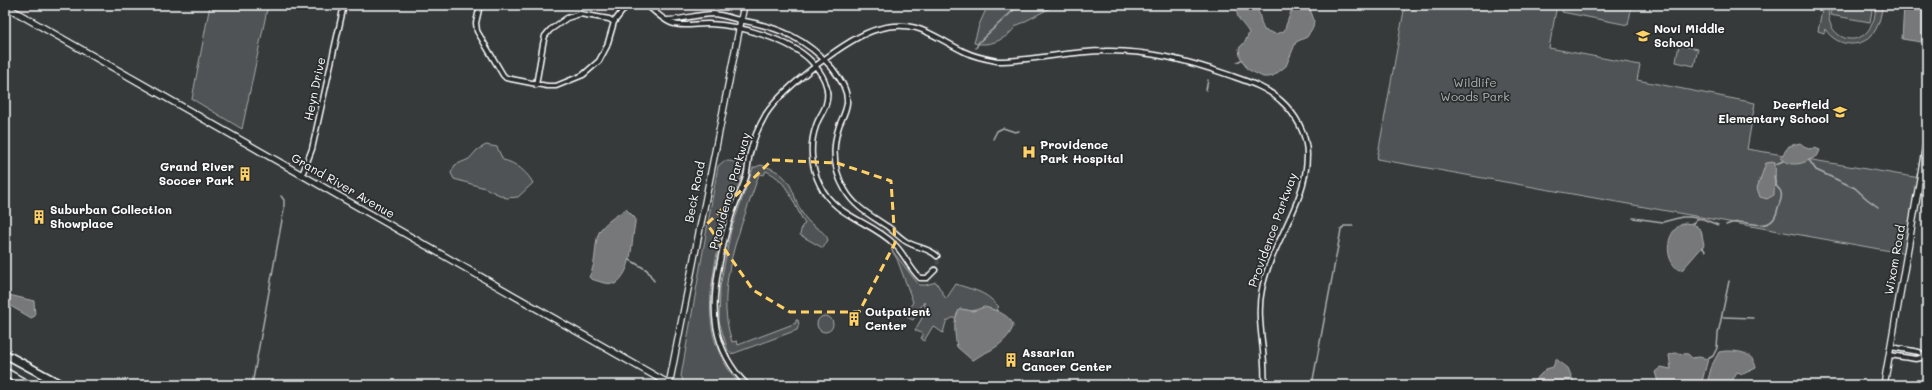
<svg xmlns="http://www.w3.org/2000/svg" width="1932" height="390" viewBox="0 0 1932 390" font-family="Mali,sans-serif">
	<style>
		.green { fill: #505354; stroke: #a8a9aa }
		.water { fill: #767879; stroke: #adaeaf }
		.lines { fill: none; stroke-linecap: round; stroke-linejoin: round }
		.stream { stroke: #adaeaf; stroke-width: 1.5 }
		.street-tunnel { stroke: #4b4e4f; stroke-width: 4; stroke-dasharray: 4 2; stroke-linecap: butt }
		.street-casing { stroke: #fff; stroke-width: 7 }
		.secondary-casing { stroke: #fff; stroke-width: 8 }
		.highway-casing { stroke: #fff; stroke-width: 10 }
		.street { stroke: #2a2d2e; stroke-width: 4 }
		.secondary { stroke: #2a2d2e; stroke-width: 5.5 }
		.highway { stroke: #2a2d2e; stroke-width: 7 }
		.marked { fill: none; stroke: #ffd166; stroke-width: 3; stroke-dasharray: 8 5; stroke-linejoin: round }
		.labels { text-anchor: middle; stroke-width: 3.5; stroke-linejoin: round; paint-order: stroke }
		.poi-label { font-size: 12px; font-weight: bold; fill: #fff; stroke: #2a2d2e; text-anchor: start }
		.park-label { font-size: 12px; fill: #b0b2b2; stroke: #2a2d2e }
		.street-label { font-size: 12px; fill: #fff; stroke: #2a2d2e }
	</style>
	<rect width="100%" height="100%" fill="#373a3b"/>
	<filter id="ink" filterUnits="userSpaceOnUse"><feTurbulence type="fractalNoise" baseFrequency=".025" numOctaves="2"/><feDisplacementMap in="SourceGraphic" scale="8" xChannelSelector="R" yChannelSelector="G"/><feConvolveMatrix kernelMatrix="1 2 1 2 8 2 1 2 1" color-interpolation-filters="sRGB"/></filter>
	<g filter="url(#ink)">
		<!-- green -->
		<path class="green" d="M210 5H268L242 129 192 99Z
			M988 5H1056L1016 26C1007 39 990 47 974 43L979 25Z
			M1405 5H1557L1549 48 1640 65 1637 80 1755 103 1747 149 1920 178 1907 254 1377 159Z
			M1563 5H1632L1628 25 1562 12Z
			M1823 5H1829C1823 38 1858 51 1871 26 1875 20 1875 12 1876 5H1883C1881 13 1880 22 1876 29 1865 50 1837 48 1825 29L1824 33 1818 31Z
			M1832 5H1873L1870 22 1830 15Z
			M1679 45 1698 49 1694 66 1676 62Z
			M486 145 497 147 503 160C515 162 527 172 533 183L518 197 506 198 485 188 454 179 451 173 455 165 469 159 477 150Z
			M724 161C731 161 741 161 743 170 741 186 730 203 725 218 721 229 719 242 717 254 707 304 704 345 741 385H685L681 376 718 166Z
			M761 165C800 176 788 198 808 221 814 227 826 232 828 240L823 248 800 235 802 226 805 224C793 204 789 181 766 171L764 175 759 174C742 227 713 285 732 342L737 341 738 345 796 323V320H798L799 324 797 330 732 354 728 351 719 321 720 287 731 230 753 168Z
			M891 249 919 285H926L936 282 946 299 956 284C975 291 984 290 999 307L996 309 999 312C985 306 985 310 972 311 967 311 964 308 959 310L956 318H952L946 322 943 333 933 326 924 341 921 339 923 334 915 330 926 311 924 302 913 320 907 317 909 314 907 312 913 302 897 259Z
			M817 324a8 8 0 1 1 16 0a8 8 0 1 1-16 0Z"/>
		<!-- water -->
		<path class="water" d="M1238 5C1264 5 1256 11 1264 30L1276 34 1284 31 1293 6 1301 5 1310 9 1314 20 1313 27 1307 37 1296 42 1286 66 1273 76 1269 77H1263L1247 69 1240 56 1239 48 1245 42 1249 33C1244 23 1233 18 1238 5Z
			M1904 5H1927V21L1921 42 1902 39Z
			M1800 143 1808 149 1815 148 1820 150 1818 155C1806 163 1792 169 1780 158L1789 146Z
			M1774 162C1777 166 1774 188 1774 195L1767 199 1760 197 1757 188 1766 163Z
			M626 209 635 218V223C631 244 633 271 615 284L604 283 591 279 589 277C598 262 593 239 601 229 608 220 618 215 626 209Z
			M1685 223 1693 224 1701 230 1704 245 1683 269 1679 270C1663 260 1665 229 1685 223Z
			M5 294 34 301 35 316 31 318 28 316 5 303Z
			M984 307C994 309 1013 316 1013 327 1007 341 996 348 983 354 979 356 976 359 972 360L957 347C955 335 952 319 960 309L973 311Z
			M1726 351C1740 351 1753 352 1756 368L1743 374 1737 372 1730 385H1709L1707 383 1712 365 1719 352Z
			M1675 353 1688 354 1692 358 1699 357 1708 359 1701 385H1659L1655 372 1661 367 1671 369 1669 355Z
			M1556 359 1568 368 1575 385H1530L1546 369 1553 367Z"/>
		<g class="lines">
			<!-- stream -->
			<path class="stream" d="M976 48 979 42 1019 5
				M1237 62 1241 60
				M1206 90 1208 80
				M993 139 997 131 1003 128 1015 132 1019 131
				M1809 160 1816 170 1855 188 1867 199 1878 207
				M1776 164 1783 161
				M1633 218 1663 222 1682 217H1690L1703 219 1718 225
				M1693 224 1698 219
				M1726 225C1746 215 1772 239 1778 208 1779 203 1783 198 1781 193 1780 188 1780 191 1778 188 1775 185 1775 180 1774 176
				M1702 247 1705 251
				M630 260 647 270 654 281
				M1723 317 1753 318
				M1708 359 1713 356 1717 348 1718 334 1729 281
				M252 385 284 209V200L281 196
				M1312 385 1341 230 1344 226H1353"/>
			<!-- street-tunnel -->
			<path class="street-tunnel" d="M935 270 938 262 937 256"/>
			<defs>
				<path id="street" d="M480 5 476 23 477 31 503 75 506 78 547 86H556L583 75 599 61 607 46 614 22 627 5
					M647 5C654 11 662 19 671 23 683 28 698 23 710 24 739 25 791 40 811 61 822 73 831 87 826 104 824 112 818 118 816 126 809 145 811 167 820 185 835 217 871 221 894 244 905 254 909 268 920 278H927L935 270
					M666 20C682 20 697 14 714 14 723 15 731 18 740 20 778 27 806 38 832 68 840 79 848 89 847 103 846 112 842 118 839 126 832 148 833 170 845 190 855 208 872 216 888 227 895 232 900 238 907 242 917 248 929 248 937 256
					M536 85 543 44 545 36 550 30 567 18 580 14 609 19 614 22
					M302 175 312 149 344 5
					M1891 347 1919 352 1927 358
					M1890 355 1916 359 1925 357
					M747 385C711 348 710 308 720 261 723 247 725 233 730 220 734 205 741 192 746 177 748 170 748 161 750 153 753 140 759 126 766 114 783 88 848 37 878 29 917 18 933 37 965 52 975 57 986 59 997 61 1033 61 1069 51 1105 51 1148 50 1189 61 1229 75 1246 81 1266 87 1280 100 1296 114 1307 134 1307 155 1307 203 1271 243 1262 289 1255 320 1267 353 1264 385"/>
				<path id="secondary" d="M5 6 671 385
					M669 385 744 5
					M1884 385 1927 139"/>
				<path id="highway" d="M5 354 62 385
					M5 372 28 385"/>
			</defs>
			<!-- street casing -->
			<use href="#street" class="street-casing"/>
			<!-- secondary casing -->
			<use href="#secondary" class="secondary-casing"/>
			<!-- highway casing -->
			<use href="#highway" class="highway-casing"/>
			<!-- street -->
			<use href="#street" class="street"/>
			<!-- secondary -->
			<use href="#secondary" class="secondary"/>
			<!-- highway -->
			<use href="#highway" class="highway"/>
		</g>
	</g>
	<!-- marked area -->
	<path class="marked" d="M772 160 837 163 891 181 895 243 859 312H790L753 290 707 224Z"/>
	<!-- icons -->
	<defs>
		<symbol id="school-bare" viewBox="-9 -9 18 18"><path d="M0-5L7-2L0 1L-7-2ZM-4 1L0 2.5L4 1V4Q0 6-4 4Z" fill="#ffd166" stroke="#2a2d2e" stroke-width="2.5" paint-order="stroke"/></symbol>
		<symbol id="hospital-bare" viewBox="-9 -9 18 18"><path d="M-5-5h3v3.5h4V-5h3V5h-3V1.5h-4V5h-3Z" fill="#ffd166" stroke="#2a2d2e" stroke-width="2.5" paint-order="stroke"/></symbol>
		<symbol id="building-bare" viewBox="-9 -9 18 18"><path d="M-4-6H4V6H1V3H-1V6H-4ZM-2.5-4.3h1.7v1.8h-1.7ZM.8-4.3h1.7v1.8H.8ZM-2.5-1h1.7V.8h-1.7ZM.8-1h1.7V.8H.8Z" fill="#ffd166" stroke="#2a2d2e" stroke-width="2.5" paint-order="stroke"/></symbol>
	</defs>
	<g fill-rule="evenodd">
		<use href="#school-bare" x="1633" y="26" width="20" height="20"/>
		<use href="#school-bare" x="1830" y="102" width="20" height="20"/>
		<use href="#hospital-bare" x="1019" y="142" width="20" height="20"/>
		<use href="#building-bare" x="235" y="164" width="20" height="20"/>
		<use href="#building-bare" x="29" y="207" width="20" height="20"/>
		<use href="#building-bare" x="844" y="309" width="20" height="20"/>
		<use href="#building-bare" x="1001" y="350" width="20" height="20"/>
	</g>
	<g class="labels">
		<!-- poi labels -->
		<g class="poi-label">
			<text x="1654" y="33">Novi Middle<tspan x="1654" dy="14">School</tspan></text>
			<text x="1829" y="109" text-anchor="end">Deerfield<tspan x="1829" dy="14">Elementary School</tspan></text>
			<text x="1040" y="149">Providence<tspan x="1040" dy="14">Park Hospital</tspan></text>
			<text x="234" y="171" text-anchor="end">Grand River<tspan x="234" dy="14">Soccer Park</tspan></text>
			<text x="50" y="214">Suburban Collection<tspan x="50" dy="14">Showplace</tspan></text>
			<text x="865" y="316">Outpatient<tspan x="865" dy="14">Center</tspan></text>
			<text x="1022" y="357">Assarian<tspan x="1022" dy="14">Cancer Center</tspan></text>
		</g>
		<!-- park labels -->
		<g class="park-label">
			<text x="1475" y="87">Wildlife<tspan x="1475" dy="14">Woods Park</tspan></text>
		</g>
		<!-- street labels -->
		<g class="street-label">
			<text transform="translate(315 89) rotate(-78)" y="4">Heyn Drive</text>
			<text transform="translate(343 186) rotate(30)" y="4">Grand River Avenue</text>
			<text transform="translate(730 191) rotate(-74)" y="4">Providence Parkway</text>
			<text transform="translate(695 192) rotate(-79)" y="4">Beck Road</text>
			<text transform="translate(1273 230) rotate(-70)" y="4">Providence Parkway</text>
			<text transform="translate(1895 260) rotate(-80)" y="4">Wixom Road</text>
		</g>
	</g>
	<!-- margin -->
	<rect width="1932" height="390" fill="none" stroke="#2a2d2e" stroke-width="20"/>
	<rect x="10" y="10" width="1912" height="370" fill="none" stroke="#fff" stroke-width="1.5" filter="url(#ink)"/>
</svg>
